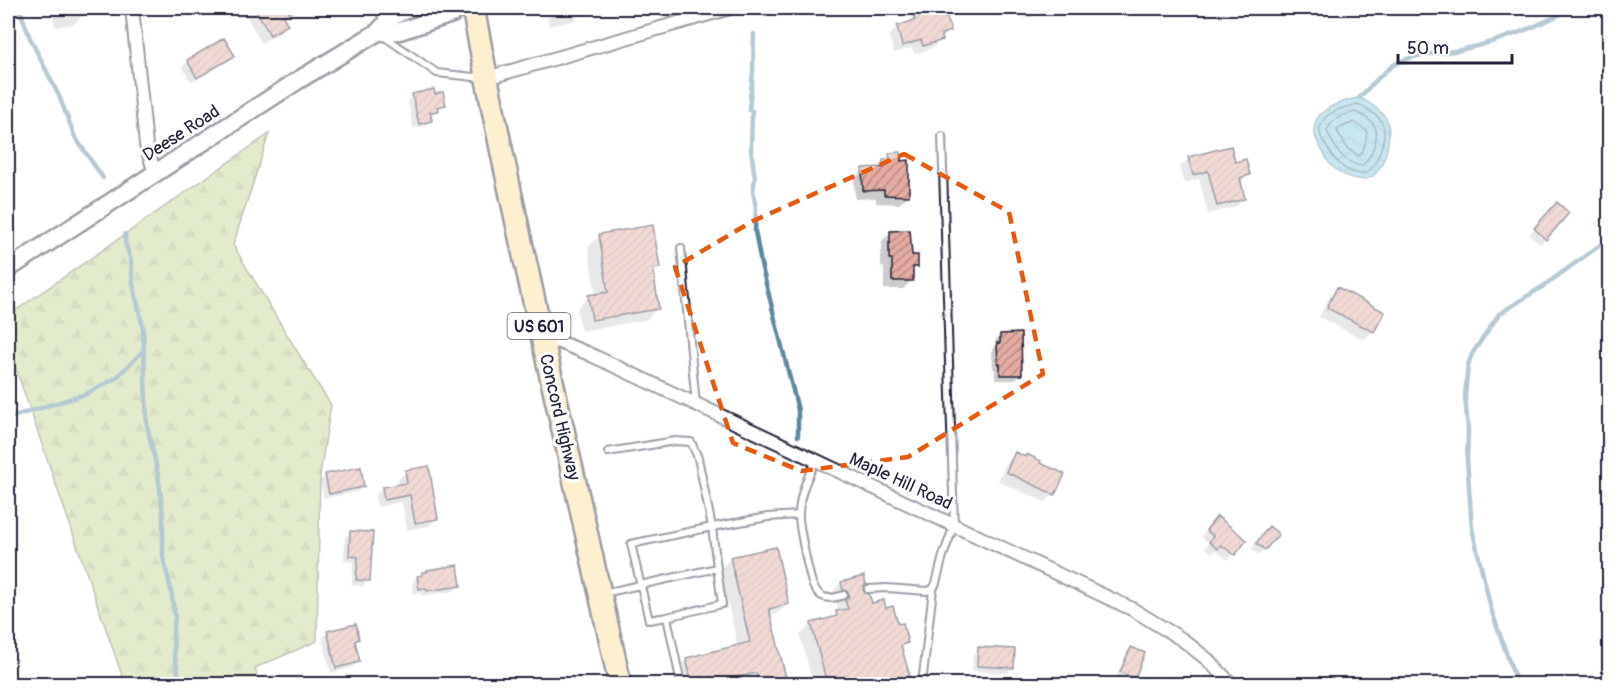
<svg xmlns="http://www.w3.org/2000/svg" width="1617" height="692" viewBox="0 0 1617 692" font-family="Pangolin,sans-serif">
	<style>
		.forest { fill: url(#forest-firs); stroke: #707a62; stroke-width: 1.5 }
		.water { fill: url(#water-waves); stroke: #5c889f; stroke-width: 1.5 }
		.shadow { fill: #0003 }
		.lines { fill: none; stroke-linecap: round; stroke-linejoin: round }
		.shore { stroke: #48667e; stroke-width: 1.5 }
		.stream { stroke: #5c889f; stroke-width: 4.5 }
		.building { fill: url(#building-hatch); stroke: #22223b; stroke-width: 1.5 }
		.lane-casing { stroke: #22223b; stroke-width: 10 }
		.street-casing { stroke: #22223b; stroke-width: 16 }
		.secondary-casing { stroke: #22223b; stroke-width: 21 }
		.highway-casing { stroke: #22223b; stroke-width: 26 }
		.lane { stroke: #fff; stroke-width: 6 }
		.street { stroke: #fff; stroke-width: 12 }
		.secondary { stroke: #fff; stroke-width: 16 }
		.highway { stroke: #fdde96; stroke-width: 21 }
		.marked { fill: none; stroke: #e8590c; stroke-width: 4.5; stroke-dasharray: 12 8; stroke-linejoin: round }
		.labels { text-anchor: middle; stroke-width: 6; stroke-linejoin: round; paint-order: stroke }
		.shield { fill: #fff; stroke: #646476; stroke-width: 1.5 }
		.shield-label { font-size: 16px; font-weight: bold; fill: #22223b }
		.street-label { font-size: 18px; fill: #22223b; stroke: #fff }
	</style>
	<defs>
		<pattern id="forest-firs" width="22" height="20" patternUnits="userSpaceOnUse" patternTransform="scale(1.5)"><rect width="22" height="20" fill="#bfd389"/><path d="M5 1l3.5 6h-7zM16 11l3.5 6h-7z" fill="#a4b577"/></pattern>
		<pattern id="water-waves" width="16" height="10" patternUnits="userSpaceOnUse" patternTransform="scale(1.5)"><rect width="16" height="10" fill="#82cce2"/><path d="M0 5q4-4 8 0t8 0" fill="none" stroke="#70afc3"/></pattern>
		<pattern id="building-hatch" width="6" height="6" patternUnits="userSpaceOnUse" patternTransform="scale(1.5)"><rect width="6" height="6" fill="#e5aca1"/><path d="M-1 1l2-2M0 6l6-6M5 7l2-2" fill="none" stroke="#b98c84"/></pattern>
	</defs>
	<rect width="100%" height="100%" fill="#fff"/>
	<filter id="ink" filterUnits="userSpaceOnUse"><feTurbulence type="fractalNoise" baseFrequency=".0167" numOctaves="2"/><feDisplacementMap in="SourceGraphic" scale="12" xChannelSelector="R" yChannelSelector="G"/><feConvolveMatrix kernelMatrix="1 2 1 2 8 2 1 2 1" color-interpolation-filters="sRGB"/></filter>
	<g filter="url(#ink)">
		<!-- forest -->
		<path class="forest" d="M269 134 233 245 303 361 331 405 320 474 317 641 255 668 259 684H125L8 346V316Z"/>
		<!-- water -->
		<path class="water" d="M1360 97C1382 113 1392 113 1388 143 1387 154 1381 169 1373 176 1360 185 1341 175 1331 165 1327 161 1325 155 1322 150 1315 138 1310 128 1319 116 1329 104 1346 101 1360 97Z"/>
		<!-- shadow -->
		<path class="shadow" d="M51 8H82L83 15 74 24 55 27Z
			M246 8H292L293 10 283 19 286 25 278 34 261 43 243 10Z
			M546 8H580L581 13 573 21 549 26Z
			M1020 8H1045L1037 15 1025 19Z
			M914 16H934L949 31 933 48 914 54 912 48 894 53 889 36 897 27 905 25Z
			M224 40 233 56 228 61 191 82 182 67 188 62Z
			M413 95H434L444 105 431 116 430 120 425 126 413 128 408 101Z
			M890 154 908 196 899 204 876 203V198L855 199 854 178 863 169H876Z
			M1189 158 1234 164 1248 175 1239 184 1244 199 1235 207 1208 214 1199 179 1184 183 1180 167Z
			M1551 210 1545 239 1540 244 1529 235Z
			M891 232 911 256 916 266 912 271V280L903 289H884V267H881V253L882 251V241Z
			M599 236 659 267 652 274 658 308 646 320 581 331 577 308 588 297 596 295 588 247Z
			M1338 289 1383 313 1373 331 1364 340 1319 317 1329 298Z
			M1000 335 1021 374 1015 380H995V369H993L992 350 995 347V341Z
			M1016 454 1054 494 1045 502 998 481 1007 462Z
			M406 472 437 518 429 526 407 530 402 502 377 507 375 496 382 488 399 486 398 479Z
			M326 475 363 486 357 492 324 498 320 481Z
			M1212 523 1245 540 1228 560 1215 550 1212 553 1205 548 1209 543 1201 536Z
			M1269 528 1264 549 1259 555 1251 549Z
			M350 532 368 580 363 586 352 585 353 562 344 561 345 538Z
			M731 558 787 604 777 614 769 616 785 678 778 684H746V682L735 684H680L676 670 687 659 738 647 720 569Z
			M427 571 459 585 454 591 422 596 421 593 413 594 412 583 417 577Z
			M841 583 862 592 871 605 885 610 897 626 906 642 901 648 908 676 900 684H813L800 635 812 624 831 619 835 615 838 606 836 602 832 601 830 595Z
			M328 633 358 639 354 643 358 662 353 667 331 673 322 638Z
			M1131 648 1143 653 1133 678 1128 683 1116 678 1126 654Z
			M979 649 1012 667 1007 673 972 671 973 654Z
			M523 679 524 684H503L505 683Z"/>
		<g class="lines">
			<!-- shore -->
			<path class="shore" d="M1358 104C1366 108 1380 116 1383 125 1388 136 1376 171 1363 173 1345 176 1333 157 1325 144 1323 141 1320 136 1320 131 1319 113 1345 107 1358 104Z
				M1356 112C1362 115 1373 121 1375 127 1380 137 1370 161 1361 166 1343 163 1334 147 1327 131 1331 119 1345 114 1356 112Z
				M1354 122 1367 131C1366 140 1365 150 1359 156L1348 149 1337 131 1339 128Z"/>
			<!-- stream -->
			<path class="stream" d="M19 8 30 38 59 96 75 137 103 178
				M754 34 753 71 749 110 752 111 751 150 755 178 753 191 756 207 755 231 761 264 798 410V436
				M1360 97C1369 88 1386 68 1397 63 1416 53 1439 54 1460 50 1499 42 1537 27 1572 8
				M125 234V242L131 261 133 284 143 328 147 425 158 474 163 514V557L171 590 175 618 173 630 174 653 179 677V684
				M8 418 86 394 116 378 143 351
				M1517 684 1491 609 1472 528 1467 459 1468 430 1465 396 1468 365 1472 354 1499 314 1542 287 1610 238"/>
		</g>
		<!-- building -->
		<path class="building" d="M255 8H299L283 16 288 25 270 35Z
			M934 9 935 14 945 11 951 31 941 34 943 40 923 46 921 40 902 46 897 26 915 20 913 15Z
			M224 38 235 56 197 78 187 60Z
			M434 89 435 94 443 92 446 105 437 107 438 111 430 112 432 121 419 124 412 94Z
			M1231 146 1235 162 1246 159 1250 175 1240 178 1245 199 1217 206 1208 171 1193 175 1188 157Z
			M901 152V161L909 160V196L884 195V190L863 191 862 168 883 167V160H890L889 153Z
			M1557 202 1569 213 1546 240 1534 228Z
			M653 225 660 268 653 269 659 309 592 320 588 295 608 292 599 234Z
			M910 230 912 255H918V267H913V281H892V259H889V242L890 243V231Z
			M1337 287 1385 312 1374 332 1327 308Z
			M1021 333 1022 375H1000V364H998L997 343H1000V334Z
			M1015 452 1026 457 1027 454 1041 461 1040 463 1065 474 1055 495 1006 472Z
			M429 466 438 519 415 523 410 495 384 500 382 487 407 483 405 470Z
			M361 467 364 487 329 494 325 474Z
			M1217 516 1247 540 1235 555 1221 545 1218 549 1209 542 1213 536 1206 530Z
			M1269 526 1279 534 1265 550 1256 543Z
			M350 531 373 532 370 581 356 580 358 557 349 556Z
			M776 547 789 604 769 609 786 678 759 684 756 673 708 684H692L686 658 750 642 730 557Z
			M458 565 461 586 427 591 426 588 419 589 417 576 422 575V572H427V570Z
			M864 576 866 584 864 586 863 590 865 593 869 594 872 603 884 600 886 608 893 606 898 624 903 623 908 643 901 645 910 677 880 684H827L811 623 837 616 836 611 848 609 845 600 848 598 849 594 847 591 843 590 841 582Z
			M356 624 359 639 355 641 360 662 336 668 327 631Z
			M978 647 1015 649 1014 668 977 666Z
			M1131 647 1145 653 1135 678 1120 672Z"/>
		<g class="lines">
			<defs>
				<path id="lane" d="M378 8 385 24
					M382 35 437 73 483 78
					M681 248 696 404
					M608 452 675 441 691 442 698 458 712 527 631 544 649 620 667 617 681 684
					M816 461C807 478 800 493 799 513 798 524 809 574 813 586 815 589 818 594 822 596 829 600 837 597 844 595
					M868 589 887 588 927 591 933 589 936 583 943 556 954 525 942 136
					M604 593 717 568 712 527 768 517 798 515
					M667 617 722 604 717 568
					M922 684 933 589"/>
				<path id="street" d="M132 8 146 145 155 173
					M487 78 730 8
					M541 335 587 353 1132 609 1183 640 1208 660 1231 684"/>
				<path id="secondary" d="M378 32 400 31 452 14 458 8
					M8 269 297 81 378 32 393 16 409 8"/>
				<path id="highway" d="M473 8C516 235 571 459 620 684"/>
			</defs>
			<!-- lane casing -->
			<use href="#lane" class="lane-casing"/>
			<!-- street casing -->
			<use href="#street" class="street-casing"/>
			<!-- secondary casing -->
			<use href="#secondary" class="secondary-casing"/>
			<!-- highway casing -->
			<use href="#highway" class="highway-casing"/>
			<!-- lane -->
			<use href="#lane" class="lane"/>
			<!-- street -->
			<use href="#street" class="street"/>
			<!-- secondary -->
			<use href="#secondary" class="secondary"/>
			<!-- highway -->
			<use href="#highway" class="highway"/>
		</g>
	</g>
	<!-- marked area -->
	<path d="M0 0H1617V692H0ZM904 154 1009 212 1043 374 908 457 801 471 733 443 675 267 753 221Z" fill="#fff" fill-opacity=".55" fill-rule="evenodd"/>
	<path class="marked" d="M904 154 1009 212 1043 374 908 457 801 471 733 443 675 267 753 221Z"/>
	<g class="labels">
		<!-- shield labels -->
		<rect class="shield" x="507.5" y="313" width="63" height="26" rx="4.5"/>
		<g class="shield-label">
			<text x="539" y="332">US 601</text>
		</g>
		<!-- street labels -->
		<g class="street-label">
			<text transform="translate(181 133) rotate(-33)" y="6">Deese Road</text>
			<text transform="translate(560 417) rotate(77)" y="6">Concord Highway</text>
			<text transform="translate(901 481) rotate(25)" y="6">Maple Hill Road</text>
		</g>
	</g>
	<!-- margin -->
	<rect width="1617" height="692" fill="none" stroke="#fff" stroke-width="30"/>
	<rect x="15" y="15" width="1587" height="662" fill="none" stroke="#22223b" stroke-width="2" filter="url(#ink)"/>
	<!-- scale -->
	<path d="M1398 54v9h114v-9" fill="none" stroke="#22223b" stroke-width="3"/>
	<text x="1407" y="54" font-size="18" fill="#22223b" stroke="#ffffff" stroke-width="4.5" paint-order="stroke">50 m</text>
</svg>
